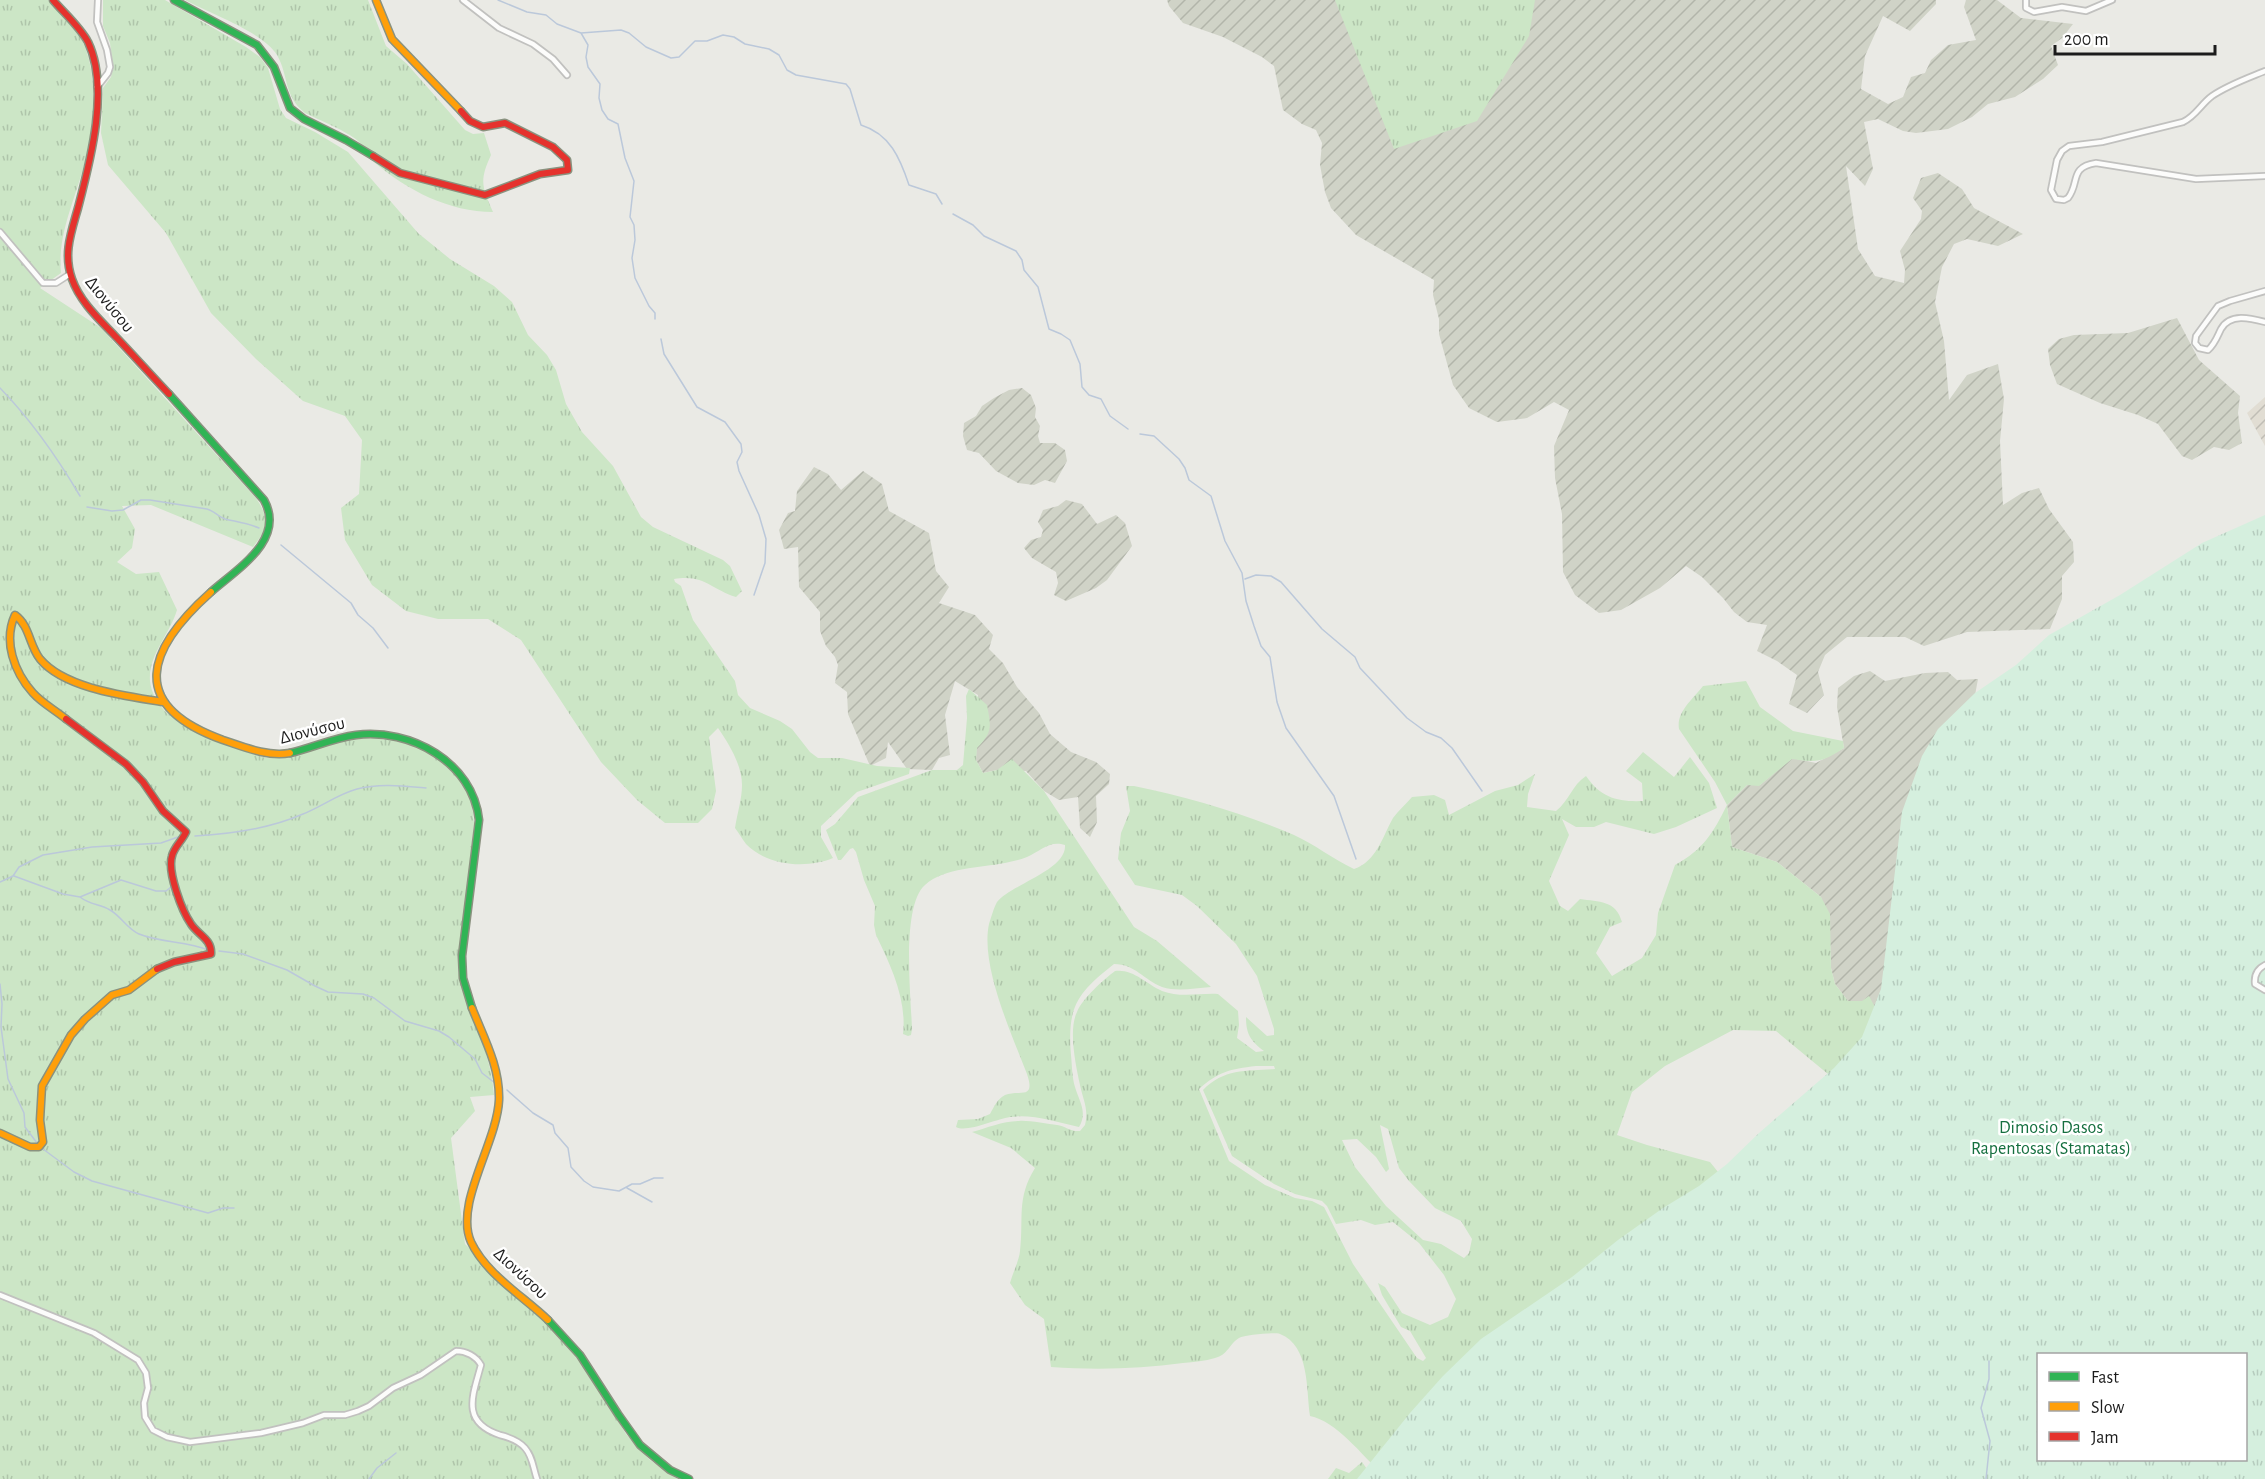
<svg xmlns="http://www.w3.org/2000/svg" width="2265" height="1479" viewBox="0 0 2265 1479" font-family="'Alegreya Sans',sans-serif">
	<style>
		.military { fill: url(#military-furrows) }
		.construction { fill: url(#construction-furrows) }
		.grass { fill: url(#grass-tufts); fill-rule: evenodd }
		.park { fill: url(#park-tufts); fill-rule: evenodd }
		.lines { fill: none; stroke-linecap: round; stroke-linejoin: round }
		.stream { stroke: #bbc8da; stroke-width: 1.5 }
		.street-casing { stroke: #c1c1bf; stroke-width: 8 }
		.fast-casing { stroke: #8a927f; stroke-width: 9 }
		.slow-casing { stroke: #8a927f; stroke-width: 9 }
		.jam-casing { stroke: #8a927f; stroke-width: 9 }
		.street { stroke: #fcfcfb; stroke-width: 4.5 }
		.fast { stroke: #30b455; stroke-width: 6 }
		.slow { stroke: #ff9f0a; stroke-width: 6 }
		.jam { stroke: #e5322d; stroke-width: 6 }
		.labels { text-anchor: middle; stroke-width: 5; stroke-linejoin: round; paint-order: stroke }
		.street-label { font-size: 18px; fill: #1c1c1c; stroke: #fff }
		.park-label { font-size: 18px; fill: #156f3f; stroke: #fff }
	</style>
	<defs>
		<pattern id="military-furrows" width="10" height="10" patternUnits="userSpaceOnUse" patternTransform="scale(1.5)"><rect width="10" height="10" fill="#e1ddd3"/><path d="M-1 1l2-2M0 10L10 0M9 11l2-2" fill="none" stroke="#c0bdb5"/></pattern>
		<pattern id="construction-furrows" width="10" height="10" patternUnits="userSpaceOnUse" patternTransform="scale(1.5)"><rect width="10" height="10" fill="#d0d3c7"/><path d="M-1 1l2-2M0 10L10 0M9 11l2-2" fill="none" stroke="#b2b5aa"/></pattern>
		<pattern id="grass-tufts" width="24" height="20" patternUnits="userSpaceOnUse" patternTransform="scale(1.5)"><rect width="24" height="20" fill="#cce6c6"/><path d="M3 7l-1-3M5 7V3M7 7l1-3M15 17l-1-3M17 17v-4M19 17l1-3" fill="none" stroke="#afc5aa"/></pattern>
		<pattern id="park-tufts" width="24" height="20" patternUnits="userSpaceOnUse" patternTransform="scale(1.5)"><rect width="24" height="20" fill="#d5efde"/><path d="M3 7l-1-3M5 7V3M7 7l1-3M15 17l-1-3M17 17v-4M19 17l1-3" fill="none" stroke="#b6ccbe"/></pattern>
	</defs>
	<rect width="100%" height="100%" fill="#eaeae5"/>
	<!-- military -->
	<path class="military" d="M2265 397V446L2247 413Z"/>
	<!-- construction -->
	<path class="construction" d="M1167 0H1936V4L1910 31 1883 16 1865 56 1861 89 1888 104 1903 97 1911 77 1925 73 1931 60 1948 45 1976 40 1964 7 1966 0H1997L2021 18 2073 24 2062 38 2051 46 2058 65 2043 79 2015 97 1988 104 1972 117 1948 129 1916 133 1903 131 1878 119 1864 122 1873 169 1865 186 1846 166 1858 249 1875 276 1904 283 1905 270 1900 251 1921 219 1922 211 1913 198 1921 178 1938 173 1962 189 1974 208 2023 234 1998 246 1967 239 1954 244 1942 267 1935 302 1944 341 1949 400 1967 375 1998 364 2004 399 2000 441 2003 505 2022 493 2039 488 2049 509 2073 542 2074 562 2062 576V599L2050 629 1967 632 1924 646 1905 637H1847L1825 655 1818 672 1824 695 1807 713 1789 704 1797 675 1777 661 1757 651 1767 625 1747 622 1734 612 1723 598 1702 577 1686 566 1660 588 1621 610 1599 613 1575 595 1563 572 1562 514 1555 478 1554 446 1569 410 1554 402 1527 418 1497 422 1469 408 1453 385 1439 334V319L1433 295 1434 280 1356 235 1331 208 1325 192 1320 165 1322 143 1316 130 1302 124 1283 110 1274 66 1262 57 1223 37 1183 23 1169 6Z
		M2177 318 2199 360 2240 396 2238 413 2242 443 2229 450 2214 447 2192 460 2182 456 2158 424 2138 415 2100 403 2057 384 2050 365 2048 349 2059 339 2074 335 2128 333Z
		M1022 388 1031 395 1036 408 1035 417 1040 426 1038 436 1040 443H1055L1065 450 1067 461 1055 483 1045 480 1034 485 1018 483 996 471 979 453 967 450 963 436 964 423 976 416 982 406 994 398 1009 390Z
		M814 467 828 474 841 490 863 471 882 484 889 511 929 533 936 571 949 587 939 603 975 615 993 635 989 649 1003 663 1017 687 1039 713 1050 734 1071 752 1096 762 1110 774 1109 784 1096 796 1097 822 1090 837 1080 828 1078 797 1059 800 1044 791 1026 771 997 770 983 773 976 760 978 695 955 681 945 715 950 755 939 758 932 770 907 769 888 742 886 758 870 766 848 714 847 692 835 683 838 665 835 657 826 646 820 631V612L799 587 798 547 784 549 779 530 788 513 795 511 797 491Z
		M1066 500 1082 504 1097 524 1116 515 1125 523 1132 546 1107 580 1096 588 1066 601 1054 595 1058 583 1056 572 1032 558 1024 548 1031 540 1041 537 1043 530 1038 522 1043 510 1058 506Z
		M1870 671 1885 681 1925 673 1948 672 1957 680 1978 679 1973 706V1063L1862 1001H1848L1835 984 1831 968 1830 941 1821 897 1777 862 1732 847 1727 805 1747 785H1760L1792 758 1816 763 1844 748 1837 707 1838 688 1854 676Z"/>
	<!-- grass -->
	<path class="grass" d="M0 0H48C61 14 79 29 85 47 98 81 94 123 86 157 77 197 57 232 61 273L40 288 101 328 256 498C270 519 268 528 253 547L151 505 122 506 135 529 132 548 117 562 136 574 159 572 177 610C170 634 148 655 150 681 151 692 157 702 164 710 175 723 255 759 271 758 280 758 290 758 298 755 313 751 327 743 341 740 386 731 422 739 453 773 460 781 468 790 471 800 473 807 473 815 474 823L458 972C469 1014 491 1051 494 1095L470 1097 475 1111 451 1138 465 1244 541 1316 568 1346 595 1383 626 1434 650 1460 678 1479H0Z
		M103 0H165L246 47 260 57 268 68 280 109 286 118 315 132 348 152 418 233 450 259 494 286 512 302 528 335 547 355 556 370 566 404 582 432 613 466 641 517 653 527 723 560 730 566 742 591 736 597C710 589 705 574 674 579L675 582 681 586 693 620 735 681 738 695 750 708 780 721 792 729 810 752 818 758H842L877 766 910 768 909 774 857 792 821 826V837L833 858C807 869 767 866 746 844 742 839 739 833 735 828 737 814 742 799 742 785 742 765 729 744 718 728L709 737 716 791 712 809 698 823H665L637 800 601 762 521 640 488 619H438L406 611 372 585 345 540 341 508 359 494 362 440 345 416 303 401 256 359 211 313 166 233 108 165 101 133 103 88 111 77 113 67 110 43 103 26Z
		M185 0H368L386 46 407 64 465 130 473 134 484 133 491 155C479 181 482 187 493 212 449 212 407 190 375 163 368 157 365 147 358 141 347 131 319 120 305 113 283 95 289 76 277 55 263 32 209 13 185 0Z
		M1335 0H1535L1529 36 1477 121 1394 149Z
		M1746 681 1760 707 1793 731 1843 741 1844 748C1823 762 1817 763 1792 759L1759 786 1747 785 1727 805 1732 847 1777 862 1821 897 1830 914 1831 968 1835 984 1848 1001H1862L1869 996 1876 1009 1857 1098 1776 1031 1733 1030 1665 1066 1632 1092 1617 1135 1647 1145 1710 1162 1739 1198 1734 1479 1382 1474C1362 1455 1336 1421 1310 1416 1306 1389 1310 1346 1280 1334 1274 1332 1245 1335 1239 1338 1229 1344 1228 1355 1215 1358 1205 1361 1194 1362 1183 1363 1139 1369 1095 1370 1051 1367L1044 1319 1025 1305 1010 1283C1013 1272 1019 1261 1020 1251 1024 1218 1016 1199 1035 1168L1011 1148 972 1132C987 1128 1003 1121 1019 1121 1027 1120 1048 1124 1057 1125 1065 1126 1071 1132 1080 1131L1085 1125C1089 1109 1083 1100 1080 1085 1076 1066 1068 1030 1077 1012 1082 999 1104 979 1115 971 1134 969 1146 984 1162 991 1180 998 1199 993 1218 994L1238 1011 1239 1025 1237 1038 1256 1052 1264 1051C1251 1041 1246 1035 1246 1017L1267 1036 1274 1035V1029L1257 976 1236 944 1197 906 1182 895 1135 885 1118 859 1121 833 1130 811 1126 786H1134C1188 797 1243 813 1294 835 1314 844 1333 859 1354 869 1376 862 1383 836 1393 818 1398 811 1406 804 1412 797L1434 795 1445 800 1449 815 1495 791 1518 785 1535 774 1528 794 1527 807 1556 811C1569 801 1572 785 1586 776 1601 798 1618 802 1643 801L1642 783 1626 771 1643 752 1674 777 1690 757 1709 783 1717 808 1676 827 1654 834 1606 822 1594 827H1576L1562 819 1569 835 1549 881 1560 906 1568 911 1580 899C1599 902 1616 900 1622 922L1610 927 1596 953 1612 976 1642 958 1656 935 1658 913 1675 865C1704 849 1713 833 1727 805L1715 782 1679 729C1676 712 1693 699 1703 686ZM1256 1066H1274L1275 1069C1248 1071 1224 1068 1203 1090L1232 1156 1274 1184 1295 1194 1322 1201 1327 1206 1336 1224 1361 1220 1375 1225 1393 1222 1419 1243 1444 1275 1456 1299 1448 1317 1430 1325 1402 1313 1385 1287 1378 1283 1382 1295 1401 1327 1410 1331 1426 1358 1423 1361 1417 1358 1353 1264 1324 1207 1312 1201 1295 1198 1265 1185 1229 1161 1199 1089C1218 1072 1230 1069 1256 1066ZM1380 1125 1388 1129 1399 1168 1409 1181 1435 1208 1461 1221 1472 1239 1469 1253 1464 1258 1441 1244 1423 1240 1386 1206 1355 1167 1342 1140 1357 1139 1376 1157 1386 1172 1389 1169Z
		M969 689 987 705C991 726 993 732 977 748L976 760 983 773 997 770 1012 759 1044 791 1134 927 1157 941 1211 987C1194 988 1178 992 1162 987 1144 980 1135 964 1114 964 1077 993 1067 1007 1071 1055 1072 1065 1072 1077 1075 1087 1079 1101 1088 1112 1079 1127 1056 1122 1033 1114 1010 1117 996 1119 967 1133 956 1127L958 1120 978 1119 990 1114C994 1107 997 1099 1005 1095 1019 1089 1036 1101 1027 1074 1012 1035 980 965 989 924 991 918 994 907 997 902 1012 884 1067 870 1065 845 1049 840 1041 851 1027 857 1020 860 1012 861 1005 863 980 868 945 867 925 885 901 906 911 997 912 1029L911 1035 908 1036 903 1034C907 1000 891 966 876 935L874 925 875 906 864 880 856 852 853 848 850 849 841 860H838L826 830 835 824 858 797 932 770H957L963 765 967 718 966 696Z
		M1362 1462 1374 1479H1328L1336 1468 1349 1473Z"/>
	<!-- park -->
	<path class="park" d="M2265 515V1479H1357L1410 1413 1443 1376 1481 1339 1572 1277 1618 1240 1663 1208 1699 1186 1727 1164 1759 1133 1834 1068 1862 1037 1881 989 1902 812 1922 756 1938 729 1975 693 2016 665 2049 635 2120 595 2202 543ZM2038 1354H2246V1460H2038Z"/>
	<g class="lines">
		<!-- stream -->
		<path class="stream" d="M498 0 527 12 546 15 557 24 581 33 588 45 586 57 588 67 600 84 599 98 602 110 608 119 618 124 625 158 634 181 630 217 634 225 635 240 632 258 635 278 649 306 655 313V319
			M581 33 621 30 629 33 646 47 671 58 679 57 695 41H707L723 35 734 37 745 44 769 49 779 55 787 70 796 75 846 84 850 89 861 125C890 134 900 158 909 185L936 194 942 204
			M953 214 973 225 984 236 1016 251 1022 260 1024 270 1038 287 1049 329 1061 334 1070 340 1080 364 1082 387 1089 395 1101 399 1110 416 1128 429
			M661 339 664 354 697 407 725 422 741 444 742 452 737 462 739 471 759 515 766 539 765 563 754 595
			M0 388C32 421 57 457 80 496
			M1140 434 1154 436 1179 459 1185 468 1189 480 1211 496 1225 541 1242 573 1246 601 1254 626 1261 646 1270 657 1277 702 1286 728 1334 796 1356 859
			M87 507 112 511 123 510 141 500H150L207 509C214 511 219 517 225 519 238 522 247 523 259 528
			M281 545 351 603 358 615 373 628 388 648
			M1245 579 1256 575 1271 576 1281 582 1322 629 1355 657 1360 668 1407 718 1426 732 1441 738 1452 748 1482 791
			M195 836C231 834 269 829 303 814 321 807 338 794 357 789 379 783 404 786 426 788
			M14 876 63 894 80 897 121 880 156 891H166L171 887
			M0 882 13 876 19 867 43 855 92 847 161 843 178 837
			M80 897C90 905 100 904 110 910 121 916 127 929 139 934 161 943 187 941 208 950
			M219 951 243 954 287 970 315 986 328 992 363 994 374 998 405 1021 439 1031 449 1037 475 1059 482 1073 495 1083
			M0 984 2 1004 1 1027 8 1079 24 1113 25 1127 37 1143
			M507 1090 533 1113 553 1125 555 1133 568 1148 571 1167 584 1181 593 1187 619 1191 632 1184H640L654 1178H663
			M43 1149 74 1172 92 1181 208 1213 223 1208H234
			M627 1188 652 1202
			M369 1479 377 1468 396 1453
			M1986 1479 1990 1441 1981 1408 1989 1379V1361"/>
		<defs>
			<path id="street" d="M463 0 499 28 533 44 553 59 567 75
				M2026 0V8L2034 12 2062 7 2086 11 2112 0
				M2265 71C2248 78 2228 85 2212 96 2201 104 2196 116 2183 122L2102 142 2069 146 2062 151 2057 160 2051 190 2056 199 2064 200 2068 198C2080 183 2069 167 2096 163L2196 179 2265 176
				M97 87 108 73 110 67 107 50 97 22 98 0
				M0 232 43 283H56L70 274
				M2265 291 2230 301 2218 306 2196 336 2195 343 2199 348 2208 350C2215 344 2217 337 2221 329 2230 313 2250 318 2265 322
				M2265 965C2257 969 2254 975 2255 984L2265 990
				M0 1295 94 1333 138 1360 146 1373 148 1388 144 1403 145 1417 153 1430 167 1437 190 1442 261 1433 303 1423 324 1415H345L358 1411 369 1406 393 1388 421 1375 456 1351C466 1351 476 1356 481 1365 473 1395 460 1422 500 1435 508 1437 519 1441 525 1448 533 1457 533 1468 537 1479"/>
			<path id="fast" d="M174 0 257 45 274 67 290 108 304 119 346 140 373 156
				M169 394 264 500C286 540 237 569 211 592
				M290 753C312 748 333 738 356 735 410 728 473 762 479 820L462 956 463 978 472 1008
				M548 1320 580 1355 618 1414 640 1445 670 1470 689 1479"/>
			<path id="slow" d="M376 0 392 39 461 111
				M211 592C147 649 126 705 223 740 244 747 267 757 290 753
				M66 719C55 710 42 703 33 693 14 672 3 641 15 615 30 626 29 645 40 659 65 689 127 696 163 702
				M472 1008C484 1038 500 1067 499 1100 497 1143 454 1204 471 1242 486 1274 523 1296 548 1320
				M0 1133 30 1147H39L43 1142 40 1120 42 1086 71 1035 85 1019 112 995 129 990 157 969"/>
			<path id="jam" d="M53 0C64 13 80 27 88 42 110 88 90 162 78 208 71 233 63 254 72 279 80 302 100 320 116 337 134 356 151 375 169 394
				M373 156 400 173 485 195 540 174 568 170 567 160 553 147 505 123 483 127 470 121 461 111
				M66 719 126 764 143 782 163 811 186 832C182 841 174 847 172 856 167 872 182 911 191 924 198 935 212 939 211 954L174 962 157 969"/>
		</defs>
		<!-- street casing -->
		<use href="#street" class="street-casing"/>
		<!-- fast casing -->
		<use href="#fast" class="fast-casing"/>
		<!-- slow casing -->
		<use href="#slow" class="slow-casing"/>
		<!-- jam casing -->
		<use href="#jam" class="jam-casing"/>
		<!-- street -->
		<use href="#street" class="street"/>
		<!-- fast -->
		<use href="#fast" class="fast"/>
		<!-- slow -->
		<use href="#slow" class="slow"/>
		<!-- jam -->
		<use href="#jam" class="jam"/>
	</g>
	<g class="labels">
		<!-- street labels -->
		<g class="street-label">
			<text transform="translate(110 304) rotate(51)" y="6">Διονύσου</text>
			<text transform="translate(312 730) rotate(-14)" y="6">Διονύσου</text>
			<text transform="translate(521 1273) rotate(43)" y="6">Διονύσου</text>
		</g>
		<!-- park labels -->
		<g class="park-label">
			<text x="2051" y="1133">Dimosio Dasos<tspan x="2051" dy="21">Rapentosas (Stamatas)</tspan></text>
		</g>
	</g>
	<!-- legend -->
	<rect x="2037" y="1353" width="210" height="108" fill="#ffffff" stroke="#a4a4a4" stroke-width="1.5"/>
	<rect x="2049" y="1372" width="30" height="9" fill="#30b455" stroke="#a4a4a4" stroke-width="1.5"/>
	<text x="2091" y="1383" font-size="18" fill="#1c1c1c">Fast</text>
	<rect x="2049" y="1402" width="30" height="9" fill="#ff9f0a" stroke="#a4a4a4" stroke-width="1.5"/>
	<text x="2091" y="1413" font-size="18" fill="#1c1c1c">Slow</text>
	<rect x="2049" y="1432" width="30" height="9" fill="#e5322d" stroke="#a4a4a4" stroke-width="1.5"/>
	<text x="2091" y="1443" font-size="18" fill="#1c1c1c">Jam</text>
	<!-- scale -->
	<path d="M2055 45v9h160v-9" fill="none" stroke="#1c1c1c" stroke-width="3"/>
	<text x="2064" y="45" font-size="18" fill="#1c1c1c" stroke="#ffffff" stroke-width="4.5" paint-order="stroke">200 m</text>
</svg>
